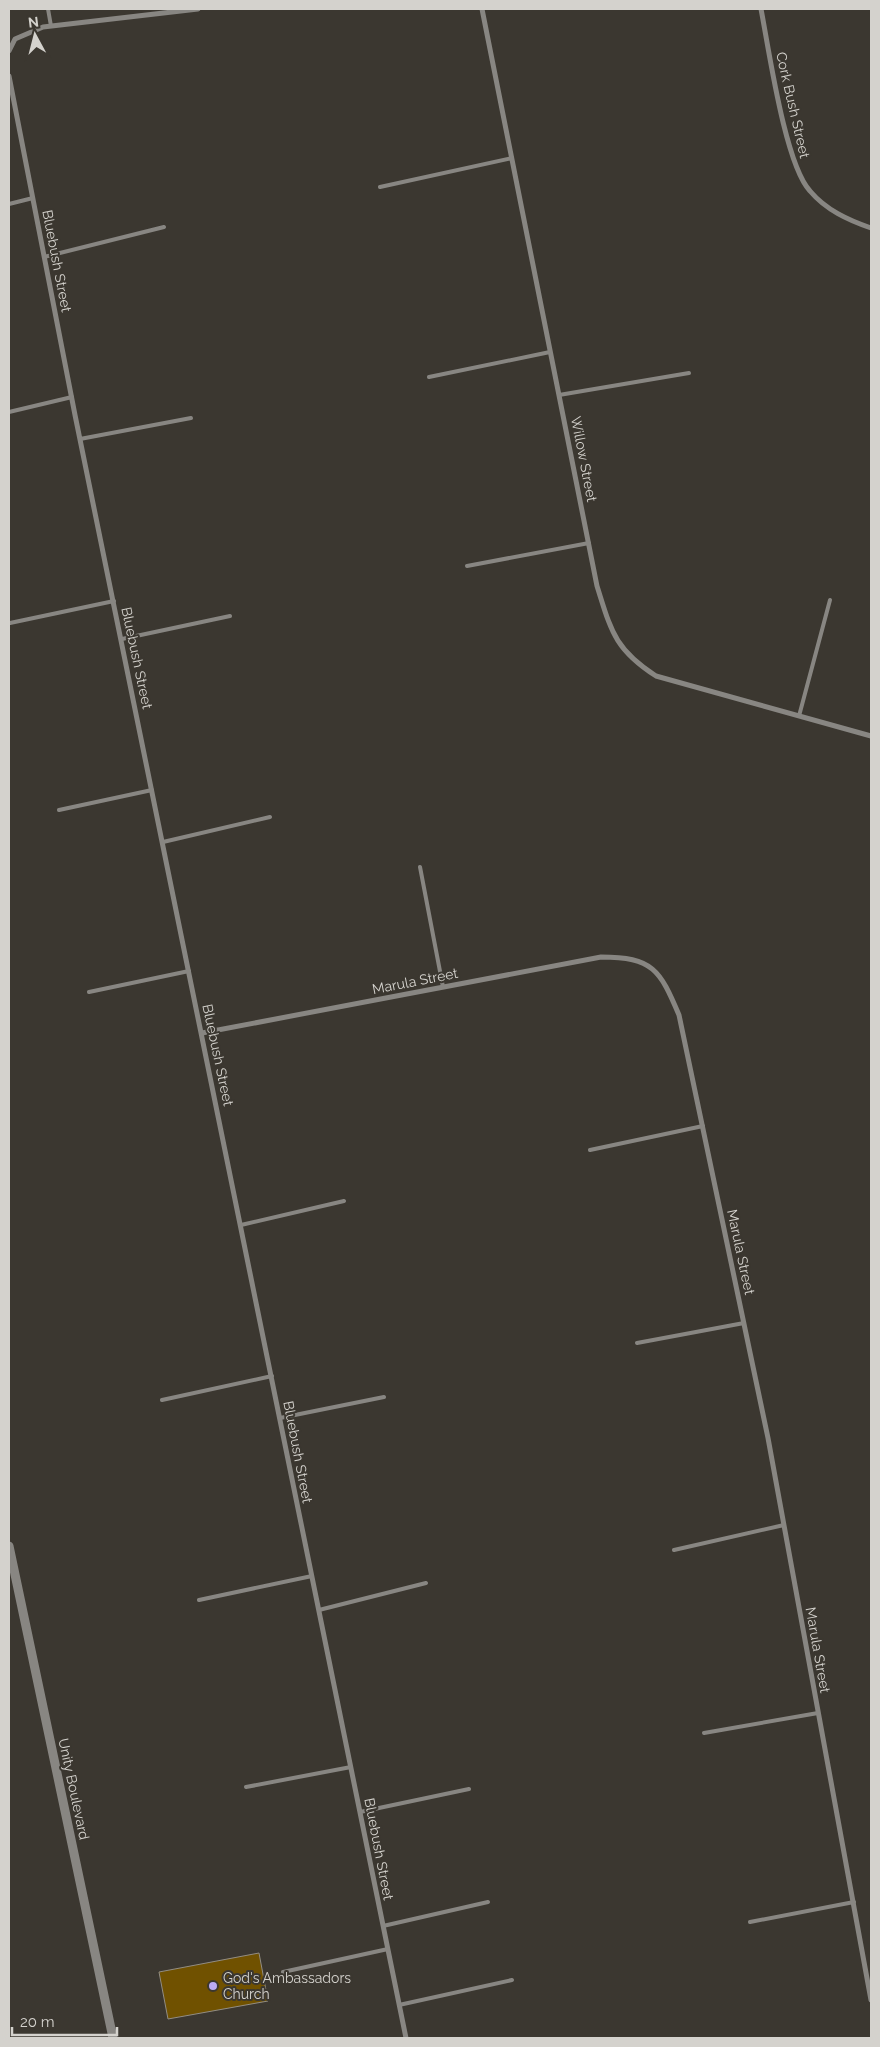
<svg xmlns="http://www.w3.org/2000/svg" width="880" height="2047" viewBox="0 0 880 2047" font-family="Raleway,sans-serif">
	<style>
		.building { fill: #705100; stroke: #928d84 }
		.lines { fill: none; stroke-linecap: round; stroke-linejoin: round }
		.service { stroke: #888682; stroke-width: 4 }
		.minor { stroke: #888682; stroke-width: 5 }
		.tertiary { stroke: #888682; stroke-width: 9 }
		.poi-dot { fill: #bbaaf6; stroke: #3b3730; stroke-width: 2 }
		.labels { text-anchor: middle; stroke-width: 4; stroke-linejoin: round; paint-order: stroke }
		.street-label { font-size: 14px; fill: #d4d2cd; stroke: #3b3730 }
		.poi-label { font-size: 14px; fill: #d4d2cd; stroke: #3b3730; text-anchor: start }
	</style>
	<rect width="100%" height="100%" fill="#3b3730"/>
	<!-- building -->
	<path class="building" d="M259 1953 268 2001 168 2019 159 1972Z"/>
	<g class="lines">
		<!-- service -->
		<path class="service" d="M48 9 51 26
			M380 187 512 158
			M9 204 33 198
			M44 257 164 227
			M429 377 550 352
			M559 395 689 373
			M9 412 72 397
			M80 439 191 418
			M467 566 589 543
			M10 623 114 601
			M122 639 230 616
			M799 716 830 600
			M59 810 152 790
			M163 842 270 817
			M420 867 443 987
			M89 992 189 971
			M590 1150 703 1126
			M241 1225 344 1201
			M637 1343 744 1323
			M162 1400 272 1376
			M280 1418 384 1397
			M674 1550 784 1525
			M199 1600 312 1576
			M319 1610 426 1583
			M704 1733 818 1713
			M246 1787 351 1767
			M360 1812 469 1789
			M750 1922 854 1902
			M383 1926 488 1902
			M283 1972 388 1949
			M399 2005 512 1980"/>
		<!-- minor -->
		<path class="minor" d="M482 9 597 586C611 630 614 649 656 676L871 736
			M761 9C769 50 785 164 810 191 826 210 848 220 871 228
			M9 51 15 39 43 27 198 9
			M9 76 75 415 406 2038
			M202 1033 601 957C653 957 660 970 679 1015L768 1438 871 2000"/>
		<!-- tertiary -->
		<path class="tertiary" d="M9 1546 113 2038"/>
	</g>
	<!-- markers -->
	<circle class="poi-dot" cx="213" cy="1986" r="5"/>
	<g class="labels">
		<!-- street labels -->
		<g class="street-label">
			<text transform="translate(793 105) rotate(77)" y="5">Cork Bush Street</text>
			<text transform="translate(57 261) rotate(79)" y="5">Bluebush Street</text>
			<text transform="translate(584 459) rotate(79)" y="5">Willow Street</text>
			<text transform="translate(137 658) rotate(78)" y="5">Bluebush Street</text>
			<text transform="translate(415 981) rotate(-11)" y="5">Marula Street</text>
			<text transform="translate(218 1055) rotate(78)" y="5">Bluebush Street</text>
			<text transform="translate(741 1252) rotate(78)" y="5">Marula Street</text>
			<text transform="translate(298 1452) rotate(79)" y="5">Bluebush Street</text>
			<text transform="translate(818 1650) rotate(80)" y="5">Marula Street</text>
			<text transform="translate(74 1789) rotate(78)" y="5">Unity Boulevard</text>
			<text transform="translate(379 1849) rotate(79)" y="5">Bluebush Street</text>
		</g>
		<!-- poi labels -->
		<g class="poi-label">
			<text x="223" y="1983">God's Ambassadors<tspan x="223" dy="16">Church</tspan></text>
		</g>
	</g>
	<!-- border -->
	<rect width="880" height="2047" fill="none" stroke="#d4d2cd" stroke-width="20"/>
	<!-- north arrow -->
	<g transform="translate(35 35) rotate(353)" stroke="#3b3730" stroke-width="4" paint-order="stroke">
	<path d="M0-4L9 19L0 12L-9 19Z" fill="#d4d2cd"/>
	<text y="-8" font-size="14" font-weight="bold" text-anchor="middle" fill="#d4d2cd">N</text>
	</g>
	<!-- scale -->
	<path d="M12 2027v8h105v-8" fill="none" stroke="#d4d2cd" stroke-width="2.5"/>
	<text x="20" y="2027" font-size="15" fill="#d4d2cd" stroke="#3b3730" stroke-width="4" paint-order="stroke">20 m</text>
</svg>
